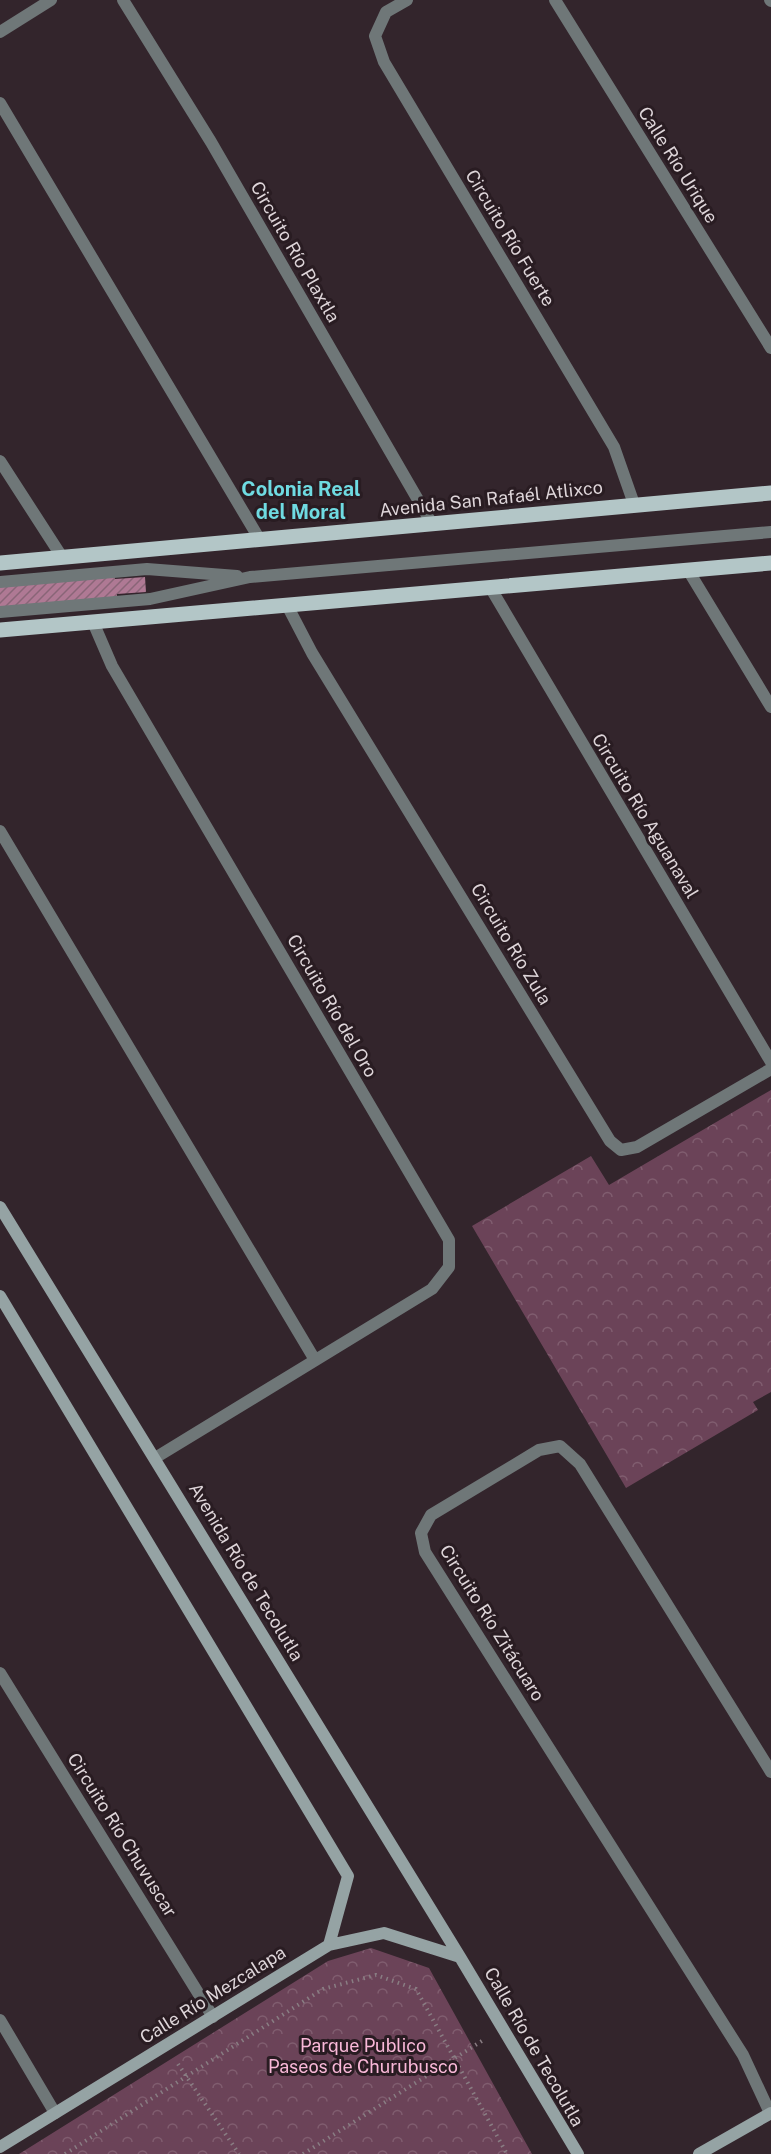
<svg xmlns="http://www.w3.org/2000/svg" width="771" height="2154" viewBox="0 0 771 2154" font-family="'Public Sans',sans-serif">
	<style>
		.forest { fill: url(#forest-crowns) }
		.building { fill: url(#building-hatch) }
		.lines { fill: none; stroke-linecap: round; stroke-linejoin: round }
		.path { stroke: #897d83; stroke-width: 4; stroke-dasharray: 1.5 4.5; stroke-linecap: butt }
		.lane { stroke: #6f7778; stroke-width: 12 }
		.street { stroke: #6f7778; stroke-width: 12 }
		.secondary { stroke: #95a3a4; stroke-width: 12 }
		.primary { stroke: #b3c6c7; stroke-width: 15 }
		.labels { text-anchor: middle; stroke-width: 6; stroke-linejoin: round; paint-order: stroke }
		.street-label { font-size: 18px; fill: #ded5d9; stroke: #291c22 }
		.park-label { font-size: 18px; fill: #f9b8d8; stroke: #291c22 }
		.neighbourhood-label { font-size: 20px; font-weight: bold; fill: #6fdbe2; stroke: #291c22 }
	</style>
	<defs>
		<pattern id="forest-crowns" width="20" height="18" patternUnits="userSpaceOnUse" patternTransform="scale(1.5)"><rect width="20" height="18" fill="#6b4358"/><path d="M2 6a3 3 0 1 1 6 0M12 15a3 3 0 1 1 6 0" fill="none" stroke="#805d6f"/></pattern>
		<pattern id="building-hatch" width="6" height="6" patternUnits="userSpaceOnUse" patternTransform="scale(1.5)"><rect width="6" height="6" fill="#af7994"/><path d="M-1 1l2-2M0 6l6-6M5 7l2-2" fill="none" stroke="#896577"/></pattern>
	</defs>
	<rect width="100%" height="100%" fill="#33252c"/>
	<!-- forest -->
	<path class="forest" d="M771 1090V1392L753 1402 758 1410 626 1488 472 1226 591 1156 609 1185Z
		M371 1948 429 1968 532 2154H19L328 1961Z"/>
	<!-- building -->
	<path class="building" d="M115 570V579L145 577 146 592 117 594V602L0 612V579Z"/>
	<g class="lines">
		<!-- path -->
		<path class="path" d="M178 2064 239 2154
			M65 2154 323 1989 376 1975 416 1989 507 2154
			M303 2154 485 2039"/>
		<!-- lane -->
		<path class="lane" d="M0 582 147 569 237 576
			M0 612 150 599 250 577 771 532"/>
		<!-- street -->
		<path class="street" d="M123 0 211 142 432 524
			M407 0 386 12 375 36 384 62 614 447 634 504
			M555 0 771 348
			M770 0 771 1
			M0 32 51 0
			M0 103 260 540
			M0 461 62 557
			M688 570 771 707
			M490 587 771 1062
			M288 607 312 653 610 1141 621 1150 637 1147 771 1069
			M93 622 112 666 449 1240V1267L432 1289 155 1458
			M0 831 315 1360
			M0 1673 213 2017
			M0 2020 55 2113
			M770 2113 743 2055 425 1552 421 1533 431 1515 539 1450 560 1446 580 1464 771 1772"/>
		<!-- secondary -->
		<path class="secondary" d="M0 1207 460 1957 578 2154
			M0 1296 348 1876 329 1945
			M0 2147 329 1945 384 1933 460 1957
			M699 2154 771 2113"/>
		<!-- primary -->
		<path class="primary" d="M0 563 771 493
			M0 630 771 563"/>
	</g>
	<g class="labels">
		<!-- street labels -->
		<g class="street-label">
			<text transform="translate(678 165) rotate(58)" y="6">Calle Río Urique</text>
			<text transform="translate(510 238) rotate(59)" y="6">Circuito Río Fuerte</text>
			<text transform="translate(295 252) rotate(60)" y="6">Circuito Río Plaxtla</text>
			<text transform="translate(491 499) rotate(-6)" y="6">Avenida San Rafaél Atlixco</text>
			<text transform="translate(645 816) rotate(59)" y="6">Circuito Río Aguanaval</text>
			<text transform="translate(511 944) rotate(59)" y="6">Circuito Río Zula</text>
			<text transform="translate(332 1006) rotate(60)" y="6">Circuito Río del Oro</text>
			<text transform="translate(246 1572) rotate(59)" y="6">Avenida Río de Tecolutla</text>
			<text transform="translate(492 1623) rotate(58)" y="6">Circuito Río Zitácuaro</text>
			<text transform="translate(122 1835) rotate(58)" y="6">Circuito Río Chuvuscar</text>
			<text transform="translate(213 1995) rotate(-32)" y="6">Calle Río Mezcalapa</text>
			<text transform="translate(534 2047) rotate(60)" y="6">Calle Río de Tecolutla</text>
		</g>
		<!-- park labels -->
		<g class="park-label">
			<text x="363" y="2052">Parque Publico<tspan x="363" dy="21">Paseos de Churubusco</tspan></text>
		</g>
		<!-- neighbourhood labels -->
		<g class="neighbourhood-label">
			<text x="301" y="496">Colonia Real<tspan x="301" dy="23">del Moral</tspan></text>
		</g>
	</g>
</svg>
